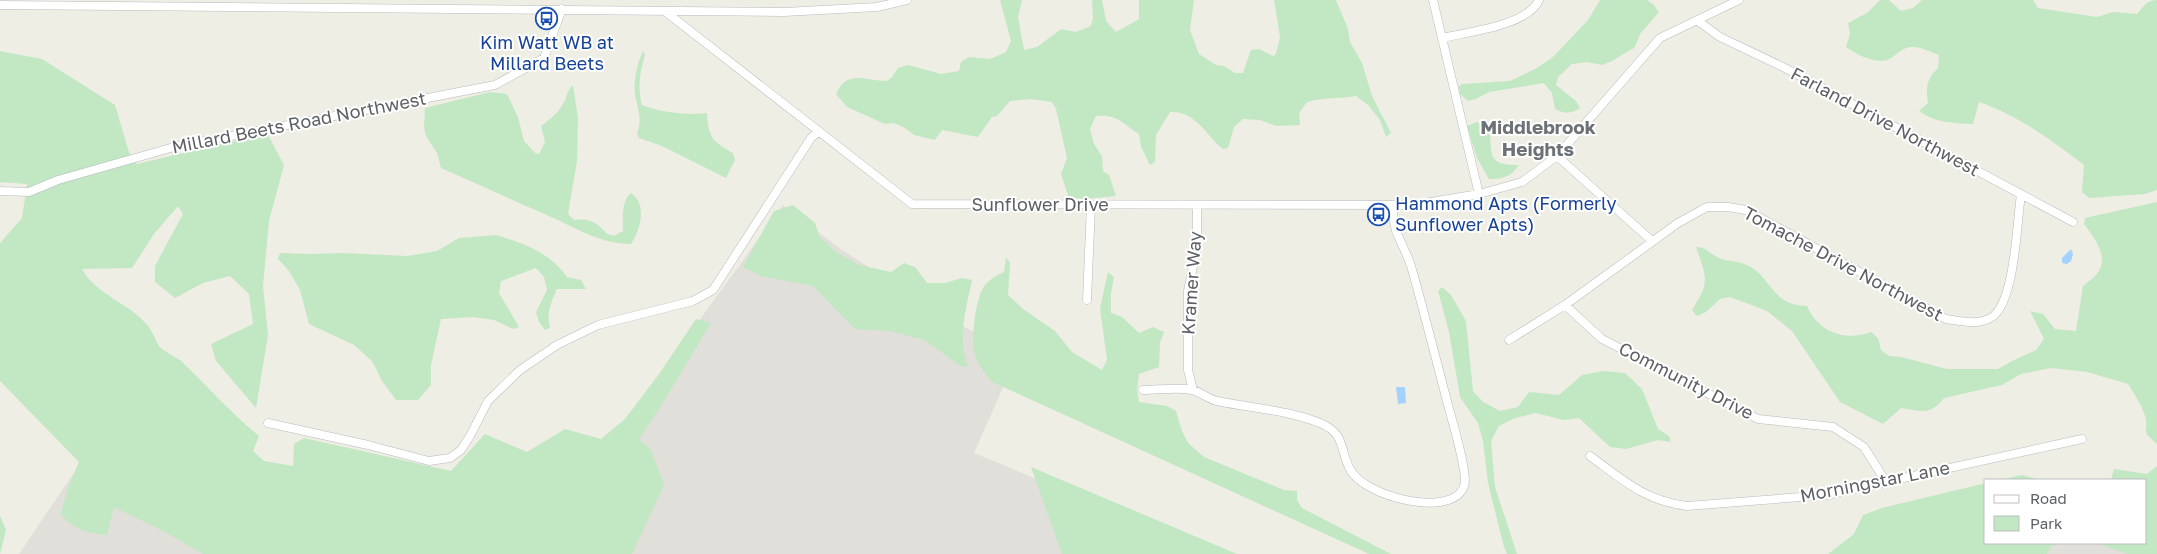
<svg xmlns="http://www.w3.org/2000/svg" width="2157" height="554" viewBox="0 0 2157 554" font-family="'Golos Text',sans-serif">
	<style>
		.industrial { fill: #e0dfd9 }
		.green { fill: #c1e7c3 }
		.water { fill: #a5d1ff }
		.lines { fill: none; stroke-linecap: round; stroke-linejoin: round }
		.street-casing { stroke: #b7babf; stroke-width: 9 }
		.street { stroke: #fff; stroke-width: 8 }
		.labels { text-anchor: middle; stroke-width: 4; stroke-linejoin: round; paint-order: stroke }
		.transit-label { font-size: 18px; fill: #164399; stroke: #fff }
		.street-label { font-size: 18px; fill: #5c6065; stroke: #fff }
		.neighbourhood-label { font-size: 19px; font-weight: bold; fill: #6d7277; stroke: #fff }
	</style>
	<rect width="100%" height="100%" fill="#efeee5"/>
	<!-- industrial -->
	<path class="industrial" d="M783 205 842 250 954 321 1017 356 974 453 1216 554H530Z
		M90 449 510 554H19Z
		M1986 543H2157V554H1866Z"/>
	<!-- green -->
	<path class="green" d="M1000 0H1022L1018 17 1024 50 1037 47 1061 29 1076 32 1091 26 1093 18 1092 0H1102L1106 21 1116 32 1139 19V0H1194L1190 30 1199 54 1216 65 1224 66 1235 73H1243L1251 50 1259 49 1273 56 1276 54 1280 37 1274 0H1336L1348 29 1350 42 1362 63 1372 96 1391 133 1386 137 1380 120 1368 105 1356 96C1339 99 1323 97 1307 102L1299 113 1300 125 1276 126 1260 120 1243 119 1234 127 1228 148 1223 149C1206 135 1195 110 1170 112L1156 135 1155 162 1150 165 1141 147 1139 134C1122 124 1119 114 1096 116L1090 129 1094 144 1102 156 1103 171 1109 175 1116 196 1084 199 1069 198 1061 174 1067 158 1056 109 1052 102 1030 99 1010 101 997 116 992 117 978 137 942 130 935 140 914 135 905 128 894 123 885 124 847 107 836 94C847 69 865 81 887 81L892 77 898 68 908 65 941 74 959 71 961 62 969 57 990 59 1006 52 1011 41Z
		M1600 0H1647L1653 4 1659 12 1640 34 1635 47 1612 61 1602 65 1587 62 1572 64 1558 77 1556 85 1576 101 1580 108C1571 114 1565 114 1555 109L1552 93 1544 83 1489 92 1476 99 1468 101 1460 94 1459 86 1462 84 1510 81 1537 68 1553 57 1588 20Z
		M1880 0H1889L1901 11 1913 8 1922 0H2033L2038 8 2097 17 2113 12 2137 14C2143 7 2147 0 2157 0V190L2145 194 2089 198 2082 192 2084 165C2052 140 2017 115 1979 102L1973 124C1953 123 1935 123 1919 111L1928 103C1926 88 1926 79 1938 68L1939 55C1931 52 1921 47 1912 47 1903 47 1899 53 1891 58 1879 66 1857 55 1846 47L1850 34 1848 23 1867 13Z
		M0 51 42 59 115 105 129 152 137 164 267 133 284 165 269 221 263 286 268 335 256 408 216 361 211 344 253 324 249 294 230 276 203 283 175 298 155 282V266L183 214 178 206 154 234 132 268 82 269C96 295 130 303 148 326 153 332 155 340 159 346 164 352 175 356 181 361 207 386 231 413 259 436L253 451 264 461 293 466 294 444 304 438 451 471 485 434 527 452 565 429 601 439 625 419 659 374 696 319 711 323 656 414 639 439 651 450 664 485 632 554H203L165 532 114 507 107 535C89 533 72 529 61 514L68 488 79 462 0 381V243L22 218 27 184 0 182Z
		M643 51 645 55C640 72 637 87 642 105 660 112 687 116 707 113 708 137 713 142 733 153L735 160 726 178 662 146 639 138 637 134C642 120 639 113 636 99 632 85 637 64 643 51Z
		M573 85 578 118 577 161 568 214 574 220C589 218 597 222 607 234L614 236 623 231C623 220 621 200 631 193 648 205 640 230 631 244 601 244 578 229 551 217 514 201 478 184 441 168L437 153 426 136 424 127 425 108 490 92 507 94 518 117 524 141 535 153 539 154 545 142 541 126C550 119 559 113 564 102 568 95 567 90 573 85Z
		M1477 122 1488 126C1495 151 1482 165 1519 165 1511 177 1502 179 1489 179L1477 158 1467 126Z
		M2157 202V444C2138 428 2150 432 2145 416 2142 405 2134 394 2128 384L2087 372 2051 368 2021 374 2002 385 1944 398C1930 416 1922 411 1901 408L1883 424 1840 402 1792 331 1767 311 1730 297 1720 299 1706 312 1697 316 1692 310C1710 281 1707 279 1696 247 1706 247 1709 253 1717 257 1728 263 1740 259 1754 269 1774 285 1775 305 1807 306 1818 332 1845 342 1871 332L1878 338 1881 350 1889 356 1901 357 1947 369H1998L2014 360 2036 350 2044 339 2030 311 2043 314 2055 329 2076 331 2083 286C2087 282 2093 279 2096 275 2111 258 2094 237 2084 224L2085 218Z
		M793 205 815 223 819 236 836 252 859 265 891 272 904 263 915 267 927 283H945L962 278 972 280C966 309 957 338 968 367L961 366 924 340 890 331 855 329 813 286 761 276 743 267 774 211Z
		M496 235C525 244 549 252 567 277L581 280 586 289H557C551 302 546 314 550 328L545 330 539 322 536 312 547 290 544 277 536 268 501 281 499 293 519 327 513 329 494 320 472 317 441 319 431 365V385L418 400H396L382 381 372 361 354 345 309 324 300 290 289 271 278 259 280 253 309 254 343 253 407 256 437 251 459 238Z
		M1006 257 1010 263 1008 295 1023 309 1055 331 1072 352 1102 370 1107 360 1100 308 1108 272 1114 277 1111 293V313L1122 317 1139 333 1153 327 1164 332 1160 343 1159 367 1139 374 1137 390 1139 402 1167 406 1176 411 1182 431 1188 443 1204 457 1284 490 1297 491V500L1302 508 1391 554H1369L990 381C986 373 979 366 976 358 970 342 975 307 981 292 985 282 995 276 1004 272Z
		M1442 287 1451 295 1466 321 1473 391 1483 402 1500 411 1518 407 1529 392 1559 395 1582 375 1603 371 1625 373 1642 389 1658 429 1669 436 1671 442 1658 440 1626 449 1610 447 1579 418 1563 420 1536 413 1515 418 1499 426 1491 441 1495 487 1517 554H1507L1504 547 1488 483 1483 441 1478 423 1460 397 1449 332 1438 291Z
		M2157 466V554H2128L2096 543H2146V480H2111L2114 469 2147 474Z
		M1031 467 1237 554H1062Z
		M2022 475 2040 480H1999Z
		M1986 483V543H2065L2051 546 2047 554H1828L1854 534 1863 515 1882 508Z
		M0 516 6 530 0 554Z"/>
	<!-- water -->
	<path class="water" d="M2071 249 2073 254 2071 261 2067 264 2062 263V258Z
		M1396 387H1405L1406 403 1398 404Z"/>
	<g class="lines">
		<defs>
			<path id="street" d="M1433 0 1479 194
				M0 5 784 12 877 7 907 0
				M666 12 912 204 1413 205 1479 194 1522 182 1557 156 1660 38 1739 0
				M1698 21 1720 37 1783 67 2073 222
				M1442 38C1468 32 1527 26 1539 0
				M1557 156 1652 241
				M0 191 29 192 58 180 174 147 495 85 544 58 562 9
				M1087 300 1091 205
				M1565 305 1602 339 1758 419 1833 427 1864 447 1886 482
				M1509 340 1565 305 1678 223 1707 207H1728L1746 210 1946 319C1961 321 1978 326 1992 317 2015 302 2017 221 2021 194
				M1143 390C1159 390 1177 387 1192 390 1201 392 1208 399 1217 401 1250 408 1288 410 1320 423 1347 434 1339 451 1351 471 1366 494 1423 509 1448 500 1458 497 1465 490 1465 479 1463 454 1453 425 1447 401 1435 356 1424 311 1411 266 1407 254 1401 243 1396 231 1394 223 1393 214 1392 205
				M1193 390 1188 370V291L1197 247V206
				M268 423 368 445 429 461 450 458 461 450 470 436 488 401 520 370 557 345 598 325 693 301 713 290 811 138 819 131
				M1590 456C1623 480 1645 501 1687 506L1826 495 2082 439"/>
		</defs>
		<!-- street casing -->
		<use href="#street" class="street-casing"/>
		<!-- street -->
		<use href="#street" class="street"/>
	</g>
	<!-- icons -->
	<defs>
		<symbol id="bus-ring" viewBox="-11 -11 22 22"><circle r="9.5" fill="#fff" stroke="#1a4fb4" stroke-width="1.5"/><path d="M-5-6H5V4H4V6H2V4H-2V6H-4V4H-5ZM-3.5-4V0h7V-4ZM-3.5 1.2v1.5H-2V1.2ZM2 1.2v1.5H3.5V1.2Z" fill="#1a4fb4"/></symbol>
	</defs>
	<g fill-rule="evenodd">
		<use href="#bus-ring" x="534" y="6" width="25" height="25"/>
		<use href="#bus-ring" x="1366" y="202" width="25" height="25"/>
	</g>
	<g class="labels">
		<!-- transit labels -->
		<g class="transit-label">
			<text x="547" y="49">Kim Watt WB at<tspan x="547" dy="21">Millard Beets</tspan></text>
			<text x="1395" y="210" text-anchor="start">Hammond Apts (Formerly<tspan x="1395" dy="21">Sunflower Apts)</tspan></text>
		</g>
		<!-- street labels -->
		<g class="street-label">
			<text transform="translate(1885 122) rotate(28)" y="6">Farland Drive Northwest</text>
			<text transform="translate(299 123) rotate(-11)" y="6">Millard Beets Road Northwest</text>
			<text x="1040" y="211">Sunflower Drive</text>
			<text transform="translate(1843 264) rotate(28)" y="6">Tomache Drive Northwest</text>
			<text transform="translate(1192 283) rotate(-86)" y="6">Kramer Way</text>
			<text transform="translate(1686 381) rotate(27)" y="6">Community Drive</text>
			<text transform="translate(1875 482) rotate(-11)" y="6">Morningstar Lane</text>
		</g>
		<!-- neighbourhood labels -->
		<g class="neighbourhood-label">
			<text x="1538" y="134">Middlebrook<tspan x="1538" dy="22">Heights</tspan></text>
		</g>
	</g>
	<!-- legend -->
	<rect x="1984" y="479" width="162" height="65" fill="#ffffff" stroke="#bebfc1"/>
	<rect x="1994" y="495" width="25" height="8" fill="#ffffff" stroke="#bebfc1"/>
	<text x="2030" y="504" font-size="15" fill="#5c6065">Road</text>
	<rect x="1994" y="516" width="25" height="15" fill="#c1e7c3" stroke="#bebfc1"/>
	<text x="2030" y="529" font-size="15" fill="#5c6065">Park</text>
</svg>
